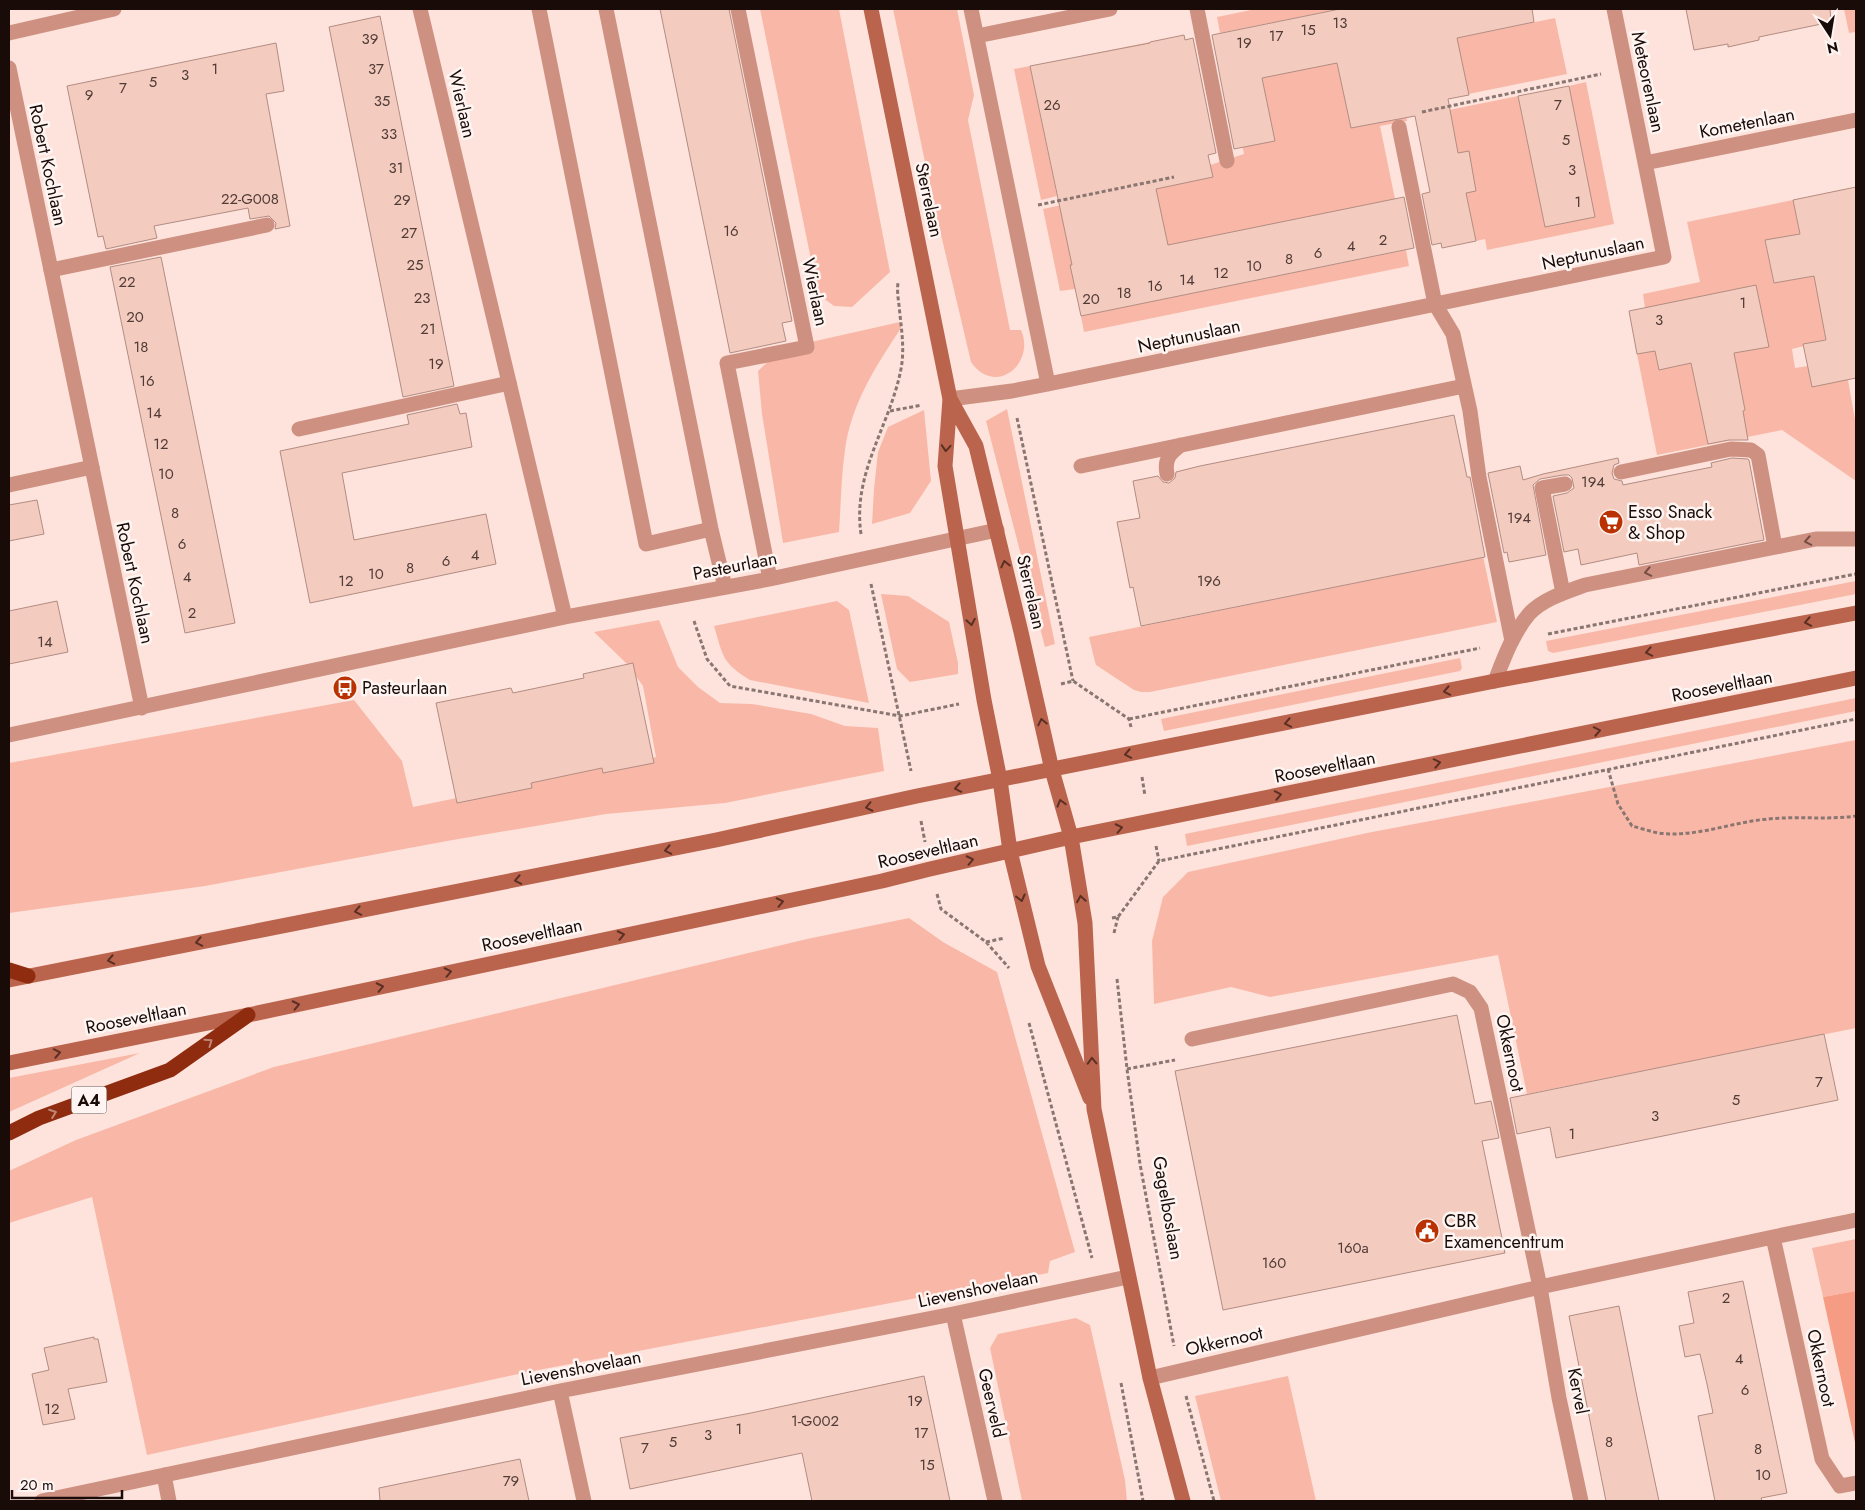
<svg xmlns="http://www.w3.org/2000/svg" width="1865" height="1510" viewBox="0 0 1865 1510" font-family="Jost,sans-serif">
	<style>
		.green { fill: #f9b8a7 }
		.water { fill: #f69c84 }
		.building { fill: #f4cbbf; stroke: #b28c82 }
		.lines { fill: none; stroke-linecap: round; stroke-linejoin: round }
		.path { stroke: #8a7671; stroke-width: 3; stroke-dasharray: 4 2.5; stroke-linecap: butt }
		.lane { stroke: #ce9181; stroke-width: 15 }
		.street { stroke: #ce9181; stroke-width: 15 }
		.secondary { stroke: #bb644d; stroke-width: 15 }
		.highway { stroke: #8f2c10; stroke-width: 15 }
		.oneway { stroke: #5a2f24 }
		.oneway2 { stroke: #744e44 }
		.oneway3 { stroke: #c18676 }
		.labels { text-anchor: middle; stroke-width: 5; stroke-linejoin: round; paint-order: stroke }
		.number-label { font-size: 15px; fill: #503b36 }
		.shield { fill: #fef5f2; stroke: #5e514e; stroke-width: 1 }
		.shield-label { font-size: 16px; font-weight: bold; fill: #190b08 }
		.street-label { font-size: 18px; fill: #190b08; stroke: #fef5f2 }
		.poi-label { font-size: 18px; fill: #190b08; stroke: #fef5f2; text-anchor: start }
	</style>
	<rect width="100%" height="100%" fill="#fde3dc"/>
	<!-- green -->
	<path class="green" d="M760 9H839L890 272 852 307 834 306 818 294Z
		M893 9H957L974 95 968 120 1010 330H1021C1036 364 995 397 971 362L934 205Z
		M1256 9H1339L1220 33 1217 17Z
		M1844 9H1856V32L1849 33Z
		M1555 18 1567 74 1405 107 1407 121 1380 126 1395 199 1075 289 1060 291 1043 209 1178 180 1107 186 1081 56 1150 42 1177 172 1210 165 1244 154 1230 84Z
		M1030 66 1057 196 1041 200 1014 69Z
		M1586 82 1614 224 1487 250 1485 239 1476 241 1449 110 1518 96 1545 227 1595 217 1569 86Z
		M1793 200 1800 234 1765 241 1774 283 1814 276 1843 336 1804 344V346L1792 349 1795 368 1808 366 1848 380 1856 425V481L1782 430 1657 455 1637 354 1655 351 1659 370 1691 363 1703 418 1745 410 1734 353 1768 347 1677 302 1645 308 1643 294 1700 282 1687 222Z
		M1406 250 1409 266 1084 332 1081 316Z
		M900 322 901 328C876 366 851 404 845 450 841 477 841 505 839 532L783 543 762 414 758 371 776 354 802 344Z
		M1007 409 1055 644 1045 647 986 421Z
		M924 410 931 481 910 513 872 524 874 489 878 452 888 427Z
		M1483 556 1497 622 1150 692H1141L1134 690 1096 665 1095 662 1089 637 1465 561Z
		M1856 581V594L1553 653 1548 651 1546 641Z
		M881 594 908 596 949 622 958 663V674L910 682 897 669Z
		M837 601 849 610 869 703 750 680C722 663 723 656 714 626Z
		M659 620 678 667 698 687 720 703 752 704 811 714 845 726 878 728 884 771 725 803 606 814 447 841 205 886 9 913V763L354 700 402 761 413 807 656 757 643 686 627 664 594 632Z
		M1460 658 1462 668 1460 671 1164 731 1161 719Z
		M1856 698V711L1187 846 1185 834Z
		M1856 740V1028L1527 1094 1498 955 1270 997 1231 987 1154 1004 1152 941 1163 897 1188 872 1367 833Z
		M909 918 943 942 997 972 1075 1252 1050 1261 1048 1273 523 1373 147 1455 92 1197 9 1223V1171L76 1140 274 1067 807 939Z
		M140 1053 9 1112V1078Z
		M1856 1239V1291L1823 1297 1812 1248Z
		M1076 1318 1090 1325 1125 1480 1127 1501H1022L990 1348 998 1334Z
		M1288 1376 1316 1501H1221L1195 1396Z"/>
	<!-- water -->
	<path class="water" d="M1856 1291V1447L1823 1297Z"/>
	<!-- building -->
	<path class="building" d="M660 9H729L792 321 782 323 786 341 730 353Z
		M1340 9H1532L1534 22 1457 38 1469 95 1448 99 1458 153 1469 151 1476 191 1466 193 1476 241 1442 248 1441 243 1432 245 1422 194 1430 192 1415 116 1351 128 1337 63 1262 78 1275 141 1234 149 1212 35Z
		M1686 9H1830L1831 22 1759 37V40L1728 47V44L1694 50Z
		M380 16 454 386 403 397 329 27Z
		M1184 35 1185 40 1193 38 1216 153 1208 155 1213 177 1156 189 1168 245 1404 197 1414 248 1081 316 1070 265H1072L1030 66 1150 43V42Z
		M276 43 284 91 266 94 290 226 275 229 276 223 269 216 250 219 248 208 154 226 157 238 106 249 103 236 98 237 67 86Z
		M1569 86 1595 217 1545 227 1518 96Z
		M1856 187V378L1812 387 1803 344 1826 340 1814 276 1774 283 1765 240 1800 234 1793 200Z
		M161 257 235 623 185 633 110 267Z
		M1756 285 1769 347 1734 353 1745 410 1743 411 1748 440H1729L1708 444 1691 363 1659 370 1655 351 1637 354 1629 311Z
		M457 404 460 414 466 413 472 447 342 473 354 540 486 514 496 564 310 603 280 451 409 424 407 415Z
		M1454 415 1467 477H1470L1485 557 1141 626 1133 587 1130 588 1117 522 1140 518 1133 481 1158 476 1163 482 1169 483 1175 478 1176 472 1200 466Z
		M1618 458 1619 463 1614 465 1612 473 1614 479 1622 481 1623 485 1712 467 1711 463 1732 458 1748 459 1749 460 1764 540 1639 565 1637 553 1581 565 1578 549 1564 552 1553 496 1567 493 1574 488 1572 478 1569 475H1563L1540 479 1533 485 1546 555 1509 562 1507 552 1504 553 1488 473 1520 466 1523 480 1543 474Z
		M37 500 44 534 9 541V505Z
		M57 601 68 652 9 664V611Z
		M633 663 654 763 603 773 602 768 531 783 532 788 457 803 436 703 511 688 513 693 584 678 583 674Z
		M1457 1015 1475 1104 1491 1101 1499 1138 1482 1141 1505 1253 1223 1310 1175 1071Z
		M1824 1034 1838 1100 1556 1158 1550 1127 1517 1134 1510 1098Z
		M1743 1281 1787 1493 1761 1498 1762 1501H1715L1698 1416 1713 1413 1707 1384 1700 1354 1685 1357 1679 1326 1694 1323 1688 1292Z
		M1619 1306 1637 1397 1659 1501H1606L1569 1316Z
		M94 1337V1339H98L107 1382 68 1389 75 1419 43 1425 32 1374 49 1370 44 1348Z
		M924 1376 950 1501H812L802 1453 630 1489 620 1438 751 1413Z
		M520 1459 529 1501H380L379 1488Z"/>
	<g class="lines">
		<!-- path -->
		<path class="path" d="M1422 112 1601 74
			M1038 205 1174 177
			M890 411 922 405
			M1017 418 1073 681
			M861 534C852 473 890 426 901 369 905 348 901 327 899 305 898 298 897 290 898 283
			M871 584 911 771
			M694 621 707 659 730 686 900 716 959 704
			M1548 634 1856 574
			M1061 684 1073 681 1129 719 1131 727
			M1129 719 1480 648
			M1608 769 1618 804 1632 826C1640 828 1649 831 1658 833 1695 838 1732 822 1768 819 1798 816 1827 820 1856 816
			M1142 777 1145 796
			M921 821 925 842
			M1156 846 1159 861
			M937 894 941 909 986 942 1009 968
			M1112 918 1118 917 1159 861 1856 719
			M1114 933 1118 917
			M986 942 1005 938
			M1117 979 1127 1069 1140 1164 1174 1346
			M1029 1023 1092 1258
			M1127 1069 1175 1060
			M1121 1383 1143 1501
			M1186 1396 1214 1501"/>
		<!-- lane -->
		<path class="lane" d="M1197 9 1227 161
			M1399 127 1435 304 1453 334 1470 411 1479 477 1512 641
			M51 270 267 225
			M299 429 509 383
			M1081 466 1464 386
			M1621 472 1731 449 1751 450 1758 455 1775 547
			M1167 474C1164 459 1170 453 1181 445
			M9 485 92 467
			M1563 593 1542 488 1565 484
			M1495 681C1504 658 1513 633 1529 614 1543 599 1566 592 1585 585L1816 539H1856"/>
		<!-- street -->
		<path class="street" d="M420 9 565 617
			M539 9 646 544 711 529
			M606 9 711 529 725 587
			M738 9 807 347 727 363 770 579
			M971 9 1048 384
			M9 33 114 9
			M977 36 1110 9
			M9 68 142 708
			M1645 163 1856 120
			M950 399 1012 391 1048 384 1664 257 1614 9
			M9 735 565 617 770 579 997 530
			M1192 1039 1453 984 1470 992 1481 1008 1540 1287 1559 1398 1581 1501
			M1773 1237 1856 1220
			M953 1314 995 1501
			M1150 1378 1540 1287 1773 1237 1822 1459 1840 1486 1856 1483
			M560 1391 584 1501
			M164 1475 169 1501
			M42 1501 560 1391 953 1314 1128 1277"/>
		<!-- secondary -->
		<path class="secondary" d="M871 9 950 399 945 466 984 700 1000 780 1010 851 1038 966 1090 1098
			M950 399 976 446 1021 632 1052 770 1071 837 1085 923 1094 1109 1150 1378 1183 1501
			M9 980 716 840 917 796 1495 681 1856 613
			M9 1063 248 1015 882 881 930 869 1071 837 1856 678"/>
		<!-- highway -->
		<path class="highway" d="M9 970 28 976
			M9 1133 39 1118 170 1070 248 1015"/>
	</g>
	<!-- one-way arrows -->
	<defs><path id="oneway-chevron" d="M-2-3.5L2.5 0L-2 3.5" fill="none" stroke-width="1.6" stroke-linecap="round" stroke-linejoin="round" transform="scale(1.25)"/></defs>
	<g class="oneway">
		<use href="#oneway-chevron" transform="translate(946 448) rotate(94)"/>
		<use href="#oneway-chevron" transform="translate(1005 564) rotate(-103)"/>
		<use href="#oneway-chevron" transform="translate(971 622) rotate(80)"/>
		<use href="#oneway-chevron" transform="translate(1808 622) rotate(169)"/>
		<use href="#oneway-chevron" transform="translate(1649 652) rotate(169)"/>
		<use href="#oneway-chevron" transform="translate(1447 691) rotate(169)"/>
		<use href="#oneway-chevron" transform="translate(1042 722) rotate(-102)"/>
		<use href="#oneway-chevron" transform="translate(1288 723) rotate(169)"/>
		<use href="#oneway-chevron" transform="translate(1597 731) rotate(-11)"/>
		<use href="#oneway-chevron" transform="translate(1128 754) rotate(169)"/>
		<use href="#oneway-chevron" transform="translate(1437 763) rotate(-11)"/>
		<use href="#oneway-chevron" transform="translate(958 788) rotate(169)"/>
		<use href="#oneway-chevron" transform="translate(1278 795) rotate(-11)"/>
		<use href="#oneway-chevron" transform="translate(1061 803) rotate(-106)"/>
		<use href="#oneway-chevron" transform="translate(869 807) rotate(168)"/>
		<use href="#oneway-chevron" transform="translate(1119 828) rotate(-12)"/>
		<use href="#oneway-chevron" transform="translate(668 850) rotate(169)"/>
		<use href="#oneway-chevron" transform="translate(970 860) rotate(-12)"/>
		<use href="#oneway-chevron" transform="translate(518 880) rotate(169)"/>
		<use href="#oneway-chevron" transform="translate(1021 898) rotate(76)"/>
		<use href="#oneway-chevron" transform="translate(1081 899) rotate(-99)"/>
		<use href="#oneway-chevron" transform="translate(780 902) rotate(-12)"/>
		<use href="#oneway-chevron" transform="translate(358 911) rotate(169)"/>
		<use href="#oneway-chevron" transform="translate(621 935) rotate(-12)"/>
		<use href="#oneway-chevron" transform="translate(199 942) rotate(169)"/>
		<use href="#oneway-chevron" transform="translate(111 960) rotate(169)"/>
		<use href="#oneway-chevron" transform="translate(448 972) rotate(-12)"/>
		<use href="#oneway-chevron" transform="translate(380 987) rotate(-12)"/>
		<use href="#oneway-chevron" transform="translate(296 1005) rotate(-12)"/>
		<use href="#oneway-chevron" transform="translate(57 1053) rotate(-11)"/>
		<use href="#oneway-chevron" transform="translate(1092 1061) rotate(-92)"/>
	</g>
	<g class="oneway2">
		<use href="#oneway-chevron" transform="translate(1808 541) rotate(169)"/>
		<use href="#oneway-chevron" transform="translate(1648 572) rotate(169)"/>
	</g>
	<g class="oneway3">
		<use href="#oneway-chevron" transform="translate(209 1042) rotate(-35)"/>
		<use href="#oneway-chevron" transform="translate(53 1113) rotate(-20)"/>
	</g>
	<!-- icons -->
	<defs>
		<symbol id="supermarket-disc" viewBox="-11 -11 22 22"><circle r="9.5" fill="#ba3102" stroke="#fef5f2"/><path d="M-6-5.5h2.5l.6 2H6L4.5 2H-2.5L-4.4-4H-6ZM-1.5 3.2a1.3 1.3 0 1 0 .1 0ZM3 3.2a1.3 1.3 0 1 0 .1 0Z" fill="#fff"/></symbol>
		<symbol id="bus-disc" viewBox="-11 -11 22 22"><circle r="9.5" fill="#ba3102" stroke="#fef5f2"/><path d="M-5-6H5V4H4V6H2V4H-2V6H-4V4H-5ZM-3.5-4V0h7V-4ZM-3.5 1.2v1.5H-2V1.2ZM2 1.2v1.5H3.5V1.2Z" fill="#fff"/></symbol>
		<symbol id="civic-disc" viewBox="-11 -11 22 22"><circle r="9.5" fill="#ba3102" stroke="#fef5f2"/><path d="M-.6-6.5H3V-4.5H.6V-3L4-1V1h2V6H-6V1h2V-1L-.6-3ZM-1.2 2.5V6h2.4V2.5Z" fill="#fff"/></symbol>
	</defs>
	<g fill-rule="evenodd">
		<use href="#supermarket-disc" x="1597" y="508" width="28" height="28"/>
		<use href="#bus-disc" x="331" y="674" width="28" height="28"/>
		<use href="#civic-disc" x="1413" y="1217" width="28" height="28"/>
	</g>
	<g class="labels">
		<!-- number labels -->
		<g class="number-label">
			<text x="1340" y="28">13</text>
			<text x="1308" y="35">15</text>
			<text x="1276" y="41">17</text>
			<text x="370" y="44">39</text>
			<text x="1244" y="48">19</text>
			<text x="215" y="74">1</text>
			<text x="376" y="74">37</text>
			<text x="185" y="80">3</text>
			<text x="153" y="87">5</text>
			<text x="123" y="93">7</text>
			<text x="89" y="100">9</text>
			<text x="382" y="106">35</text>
			<text x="1052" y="110">26</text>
			<text x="1558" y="110">7</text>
			<text x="389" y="139">33</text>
			<text x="1566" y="145">5</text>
			<text x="396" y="173">31</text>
			<text x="1572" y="175">3</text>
			<text x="250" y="204">22-G008</text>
			<text x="402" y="205">29</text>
			<text x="1578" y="207">1</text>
			<text x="731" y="236">16</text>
			<text x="409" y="238">27</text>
			<text x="1383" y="245">2</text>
			<text x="1351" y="251">4</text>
			<text x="1318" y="258">6</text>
			<text x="1289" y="264">8</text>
			<text x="415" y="270">25</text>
			<text x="1254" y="271">10</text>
			<text x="1221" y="278">12</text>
			<text x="1187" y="285">14</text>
			<text x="127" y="287">22</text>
			<text x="1155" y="291">16</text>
			<text x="1124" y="298">18</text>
			<text x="422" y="303">23</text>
			<text x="1091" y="304">20</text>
			<text x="1743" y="308">1</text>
			<text x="135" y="322">20</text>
			<text x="1659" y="325">3</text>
			<text x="428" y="334">21</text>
			<text x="141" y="352">18</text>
			<text x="436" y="369">19</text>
			<text x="147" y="386">16</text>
			<text x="154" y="418">14</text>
			<text x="161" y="449">12</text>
			<text x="166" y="479">10</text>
			<text x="1593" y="487">194</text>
			<text x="175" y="518">8</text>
			<text x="1519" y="523">194</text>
			<text x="182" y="549">6</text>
			<text x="475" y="560">4</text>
			<text x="446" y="566">6</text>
			<text x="410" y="573">8</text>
			<text x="376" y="579">10</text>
			<text x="187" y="582">4</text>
			<text x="346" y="586">12</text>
			<text x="1209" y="586">196</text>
			<text x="192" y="618">2</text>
			<text x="45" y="647">14</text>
			<text x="1819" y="1087">7</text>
			<text x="1736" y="1105">5</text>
			<text x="1655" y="1121">3</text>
			<text x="1572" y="1139">1</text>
			<text x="1353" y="1253">160a</text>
			<text x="1274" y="1268">160</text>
			<text x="1726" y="1303">2</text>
			<text x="1739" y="1364">4</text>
			<text x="1745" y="1395">6</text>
			<text x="915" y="1406">19</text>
			<text x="52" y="1414">12</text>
			<text x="815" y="1426">1-G002</text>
			<text x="739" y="1434">1</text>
			<text x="921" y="1438">17</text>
			<text x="708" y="1440">3</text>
			<text x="673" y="1447">5</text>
			<text x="1609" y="1447">8</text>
			<text x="645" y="1453">7</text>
			<text x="1758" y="1454">8</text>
			<text x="927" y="1470">15</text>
			<text x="1763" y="1480">10</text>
			<text x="511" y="1486">79</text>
		</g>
		<!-- shield labels -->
		<rect class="shield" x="71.5" y="1086.5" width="35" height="27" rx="4"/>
		<g class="shield-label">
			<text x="89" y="1106">A4</text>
		</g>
		<!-- street labels -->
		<g class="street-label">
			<text transform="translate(1648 82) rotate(78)" y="6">Meteorenlaan</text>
			<text transform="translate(462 104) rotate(77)" y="6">Wierlaan</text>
			<text transform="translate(1747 123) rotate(-11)" y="6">Kometenlaan</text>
			<text transform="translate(48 165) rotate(78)" y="6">Robert Kochlaan</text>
			<text transform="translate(929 200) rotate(78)" y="6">Sterrelaan</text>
			<text transform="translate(1593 253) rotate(-12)" y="6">Neptunuslaan</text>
			<text transform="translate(815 292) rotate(78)" y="6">Wierlaan</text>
			<text transform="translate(1189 336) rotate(-12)" y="6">Neptunuslaan</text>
			<text transform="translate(735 566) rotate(-11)" y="6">Pasteurlaan</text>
			<text transform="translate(135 583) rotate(78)" y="6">Robert Kochlaan</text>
			<text transform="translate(1031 592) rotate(77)" y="6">Sterrelaan</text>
			<text transform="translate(1722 686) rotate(-11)" y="6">Rooseveltlaan</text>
			<text transform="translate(1325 767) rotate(-11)" y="6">Rooseveltlaan</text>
			<text transform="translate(928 851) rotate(-13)" y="6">Rooseveltlaan</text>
			<text transform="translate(532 935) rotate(-12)" y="6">Rooseveltlaan</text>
			<text transform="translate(136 1018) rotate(-11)" y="6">Rooseveltlaan</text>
			<text transform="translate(1510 1053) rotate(78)" y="6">Okkernoot</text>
			<text transform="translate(1168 1208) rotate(80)" y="6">Gagelboslaan</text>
			<text transform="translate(978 1289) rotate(-12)" y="6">Lievenshovelaan</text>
			<text transform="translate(1224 1341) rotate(-13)" y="6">Okkernoot</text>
			<text transform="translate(581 1368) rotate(-11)" y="6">Lievenshovelaan</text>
			<text transform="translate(1821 1368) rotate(78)" y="6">Okkernoot</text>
			<text transform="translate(1578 1391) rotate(79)" y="6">Kervel</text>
			<text transform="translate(992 1403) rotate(77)" y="6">Geerveld</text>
		</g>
		<!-- poi labels -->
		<g class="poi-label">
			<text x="1628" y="518">Esso Snack<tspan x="1628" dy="21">&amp; Shop</tspan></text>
			<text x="362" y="694">Pasteurlaan</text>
			<text x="1444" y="1227">CBR<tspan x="1444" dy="21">Examencentrum</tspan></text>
		</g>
	</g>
	<!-- border -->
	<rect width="1865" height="1510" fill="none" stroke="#190b08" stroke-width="20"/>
	<!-- north arrow -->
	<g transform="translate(1830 35) rotate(168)" stroke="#fef5f2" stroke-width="4" paint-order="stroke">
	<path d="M0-4L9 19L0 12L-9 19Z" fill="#190b08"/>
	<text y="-8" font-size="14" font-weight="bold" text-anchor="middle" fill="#190b08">N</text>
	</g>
	<!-- scale -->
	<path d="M12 1490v8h110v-8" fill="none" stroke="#190b08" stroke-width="2.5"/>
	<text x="20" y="1490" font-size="15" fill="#190b08" stroke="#fef5f2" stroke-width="4" paint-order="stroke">20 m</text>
</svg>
